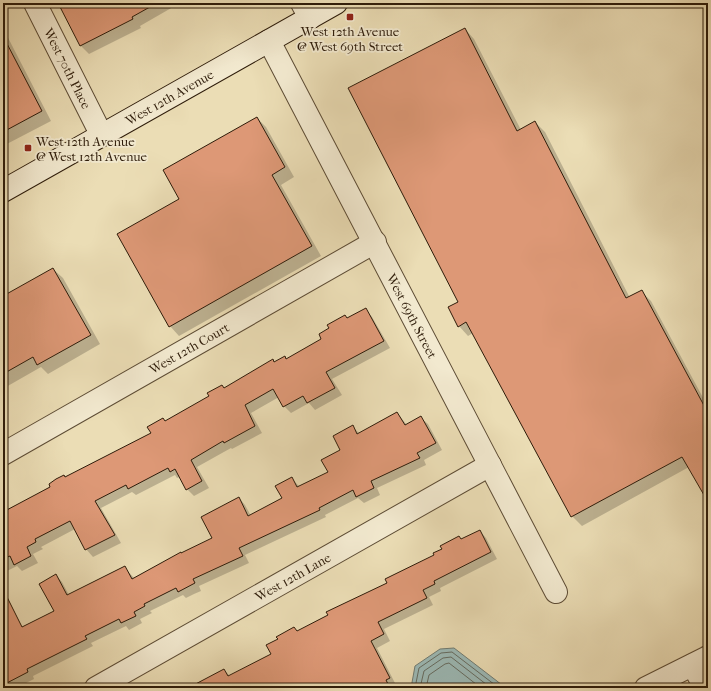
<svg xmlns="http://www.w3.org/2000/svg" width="711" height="691" viewBox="0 0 711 691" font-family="'IM FELL French Canon',serif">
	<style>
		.water { fill: #9cbab7; stroke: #707b72 }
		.shadow { fill: #0003 }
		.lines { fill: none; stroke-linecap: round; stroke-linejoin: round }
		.shore { stroke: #656b60; stroke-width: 1 }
		.building { fill: #dd9876; stroke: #2e1c0a }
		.street-casing { stroke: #5d4c35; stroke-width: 24 }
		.secondary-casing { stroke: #2e1c0a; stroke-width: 24 }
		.street { stroke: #f2e9cf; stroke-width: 22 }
		.secondary { stroke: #f2e9cf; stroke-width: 22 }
		.poi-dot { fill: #8f2418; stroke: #f2e9cf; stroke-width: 1.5 }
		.labels { text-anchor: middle; stroke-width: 3.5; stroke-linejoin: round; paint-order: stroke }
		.poi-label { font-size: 13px; fill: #2e1c0a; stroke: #f2e9cf }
		.street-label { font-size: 13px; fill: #2e1c0a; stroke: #f2e9cf }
	</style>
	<rect width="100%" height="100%" fill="#ebddb5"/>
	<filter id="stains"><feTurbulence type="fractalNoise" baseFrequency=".005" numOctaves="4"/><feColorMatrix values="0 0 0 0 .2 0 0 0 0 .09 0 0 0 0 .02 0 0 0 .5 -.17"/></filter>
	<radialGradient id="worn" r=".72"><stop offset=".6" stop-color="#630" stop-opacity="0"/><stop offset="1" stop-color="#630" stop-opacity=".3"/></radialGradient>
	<!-- water -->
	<path class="water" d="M454 648 506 688H411L415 666 440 649Z"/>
	<!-- shadow -->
	<path class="shadow" d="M59 3H180L140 26 141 28 89 54 81 46Z
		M3 28 51 121 3 146Z
		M465 29 474 39 521 130 535 122 545 132 630 298 641 291 651 301 708 407V500L689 467 582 526 572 516 473 333 468 336 459 326Z
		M257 118 266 127 294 177 281 185 321 256 179 336 170 326 181 200Z
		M53 269 63 278 100 344 48 374 41 367 6 387 8 392 3 395V297Z
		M365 309 372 317 390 348 332 379 342 395 315 410 309 403 291 413 284 406 279 397 251 413 262 433 232 449 231 448 197 467 209 488 194 496 187 489 180 477 177 478 175 475 136 495 132 492 101 508 121 543 93 557 86 549 75 529 41 547 43 549 33 554 38 563 22 571 17 566 3 573V513L66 478 153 434 166 422 210 397 222 386 225 388 273 361 275 363 284 357 287 360 323 340 348 319Z
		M397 413 407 425 421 418 428 424 442 450 424 460 426 465 377 488 380 495 364 503 358 498 325 515 326 517 245 555 249 563 199 586 201 591 194 594 186 598 183 595 150 611 152 613 140 619 142 623 129 630 126 626 91 643 93 646 33 676 34 679 22 685 24 688H3V642L55 612 56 575 62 582 69 595 125 568 134 578 213 538 239 498 245 505 251 516 283 499 292 479 300 487 329 472 353 427 360 434Z
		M480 531 486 538 497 559 440 588 441 591 429 597 433 605 384 629 390 641 377 648 396 685 392 688H202L224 670 230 676 272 654 298 632Z"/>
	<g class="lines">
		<!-- shore -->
		<path class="shore" d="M415 688 419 668 441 653 452 652 499 688
			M420 688 424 671 443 658 451 657 491 688
			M426 688 429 675 445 664 449 663 481 688"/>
	</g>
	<!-- building -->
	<path class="building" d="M58 3H157L132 17 133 19 80 46Z
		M465 28 517 131 535 121 626 298 642 290 708 413V502L682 457 571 517 466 322 458 327 448 307 458 302 348 88Z
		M3 36 42 111 3 132Z
		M257 117 285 167 272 175 312 246 169 327 117 234 179 199 163 170Z
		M53 268 91 335 37 365 33 357 3 374V296Z
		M366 308 384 341 326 372 335 388 307 403 303 396 283 407 273 389 245 405 255 426 224 443 223 441 191 460 202 481 186 490 175 469 170 472 168 468 128 489 126 485 95 501 115 535 85 550 70 521 35 539 36 542 27 547 31 556 14 565 10 556 3 559V512L50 487 49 484 56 479 64 475 65 477 151 433 147 427 163 418 165 421 209 396 207 393 222 385 224 388 273 359 274 362 285 356 286 359 321 339 319 334 329 328 327 325 345 315 347 318Z
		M397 412 405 425 421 416 436 443 417 453 420 458 371 481 374 488 356 497 353 490 319 508 320 510 239 548 243 556 193 579 195 583 178 592 176 588 144 604 145 606 134 612 136 616 121 623 119 619 85 636 87 639 27 669 28 672 3 685V589L22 627 54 611 39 584 56 574 67 595 125 566 132 579 181 552V553L212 538 201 517 239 497 248 516 282 498 275 486 292 477 297 487 328 472 321 460 340 450 333 436 353 425 357 434Z
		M480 530 491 552 434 581 435 584 423 590 427 598 378 622 384 634 371 641 390 678 386 680 390 688H188L224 669 228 676 271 654 266 645 278 639 276 637 294 627 297 631 328 615 326 612 387 583 385 579 434 555 433 553 442 549 440 546 459 536 461 539Z"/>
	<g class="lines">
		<defs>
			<g id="street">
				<path id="s1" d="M35 3 101 134"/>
				<path d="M302 3 310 18"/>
				<path id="s2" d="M269 41 556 592"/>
				<path id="s3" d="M3 454 375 242"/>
				<path d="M693 665 705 688"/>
				<path id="s4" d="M96 688 490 465"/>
				<path d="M646 688 708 657"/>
			</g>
			<g id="secondary">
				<path id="s5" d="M3 191 336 3"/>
			</g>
		</defs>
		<!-- street casing -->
		<use href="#street" class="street-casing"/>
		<!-- secondary casing -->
		<use href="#secondary" class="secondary-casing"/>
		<!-- street -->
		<use href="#street" class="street"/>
		<!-- secondary -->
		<use href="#secondary" class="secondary"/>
	</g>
	<!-- markers -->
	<g class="poi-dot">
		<rect x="346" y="13" width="8" height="8" rx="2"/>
		<rect x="24" y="144" width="8" height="8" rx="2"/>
	</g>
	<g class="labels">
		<!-- poi labels -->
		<g class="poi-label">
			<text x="350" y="36">West 12th Avenue<tspan x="350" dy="15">@ West 69th Street</tspan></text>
			<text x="36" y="146" text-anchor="start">West 12th Avenue<tspan x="36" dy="15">@ West 12th Avenue</tspan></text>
		</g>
		<!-- street labels -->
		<g class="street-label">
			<text dy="5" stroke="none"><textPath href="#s1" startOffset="73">West 70th Place</textPath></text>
			<text dy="5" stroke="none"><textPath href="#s5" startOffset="191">West 12th Avenue</textPath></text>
			<text dy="5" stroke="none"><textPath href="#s2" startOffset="310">West 69th Street</textPath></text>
			<text dy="5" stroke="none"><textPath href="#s3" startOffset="214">West 12th Court</textPath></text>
			<text dy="5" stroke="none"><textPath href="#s4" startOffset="226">West 12th Lane</textPath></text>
		</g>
	</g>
	<!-- margin -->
	<rect width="711" height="691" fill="none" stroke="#ebddb5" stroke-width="16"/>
	<rect x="4" y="4" width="703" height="683" fill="none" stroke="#2e1c0a" stroke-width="2"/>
	<rect x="8" y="8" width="695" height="675" fill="none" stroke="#2e1c0a"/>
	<rect width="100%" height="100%" filter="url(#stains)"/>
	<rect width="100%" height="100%" fill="url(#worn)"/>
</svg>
